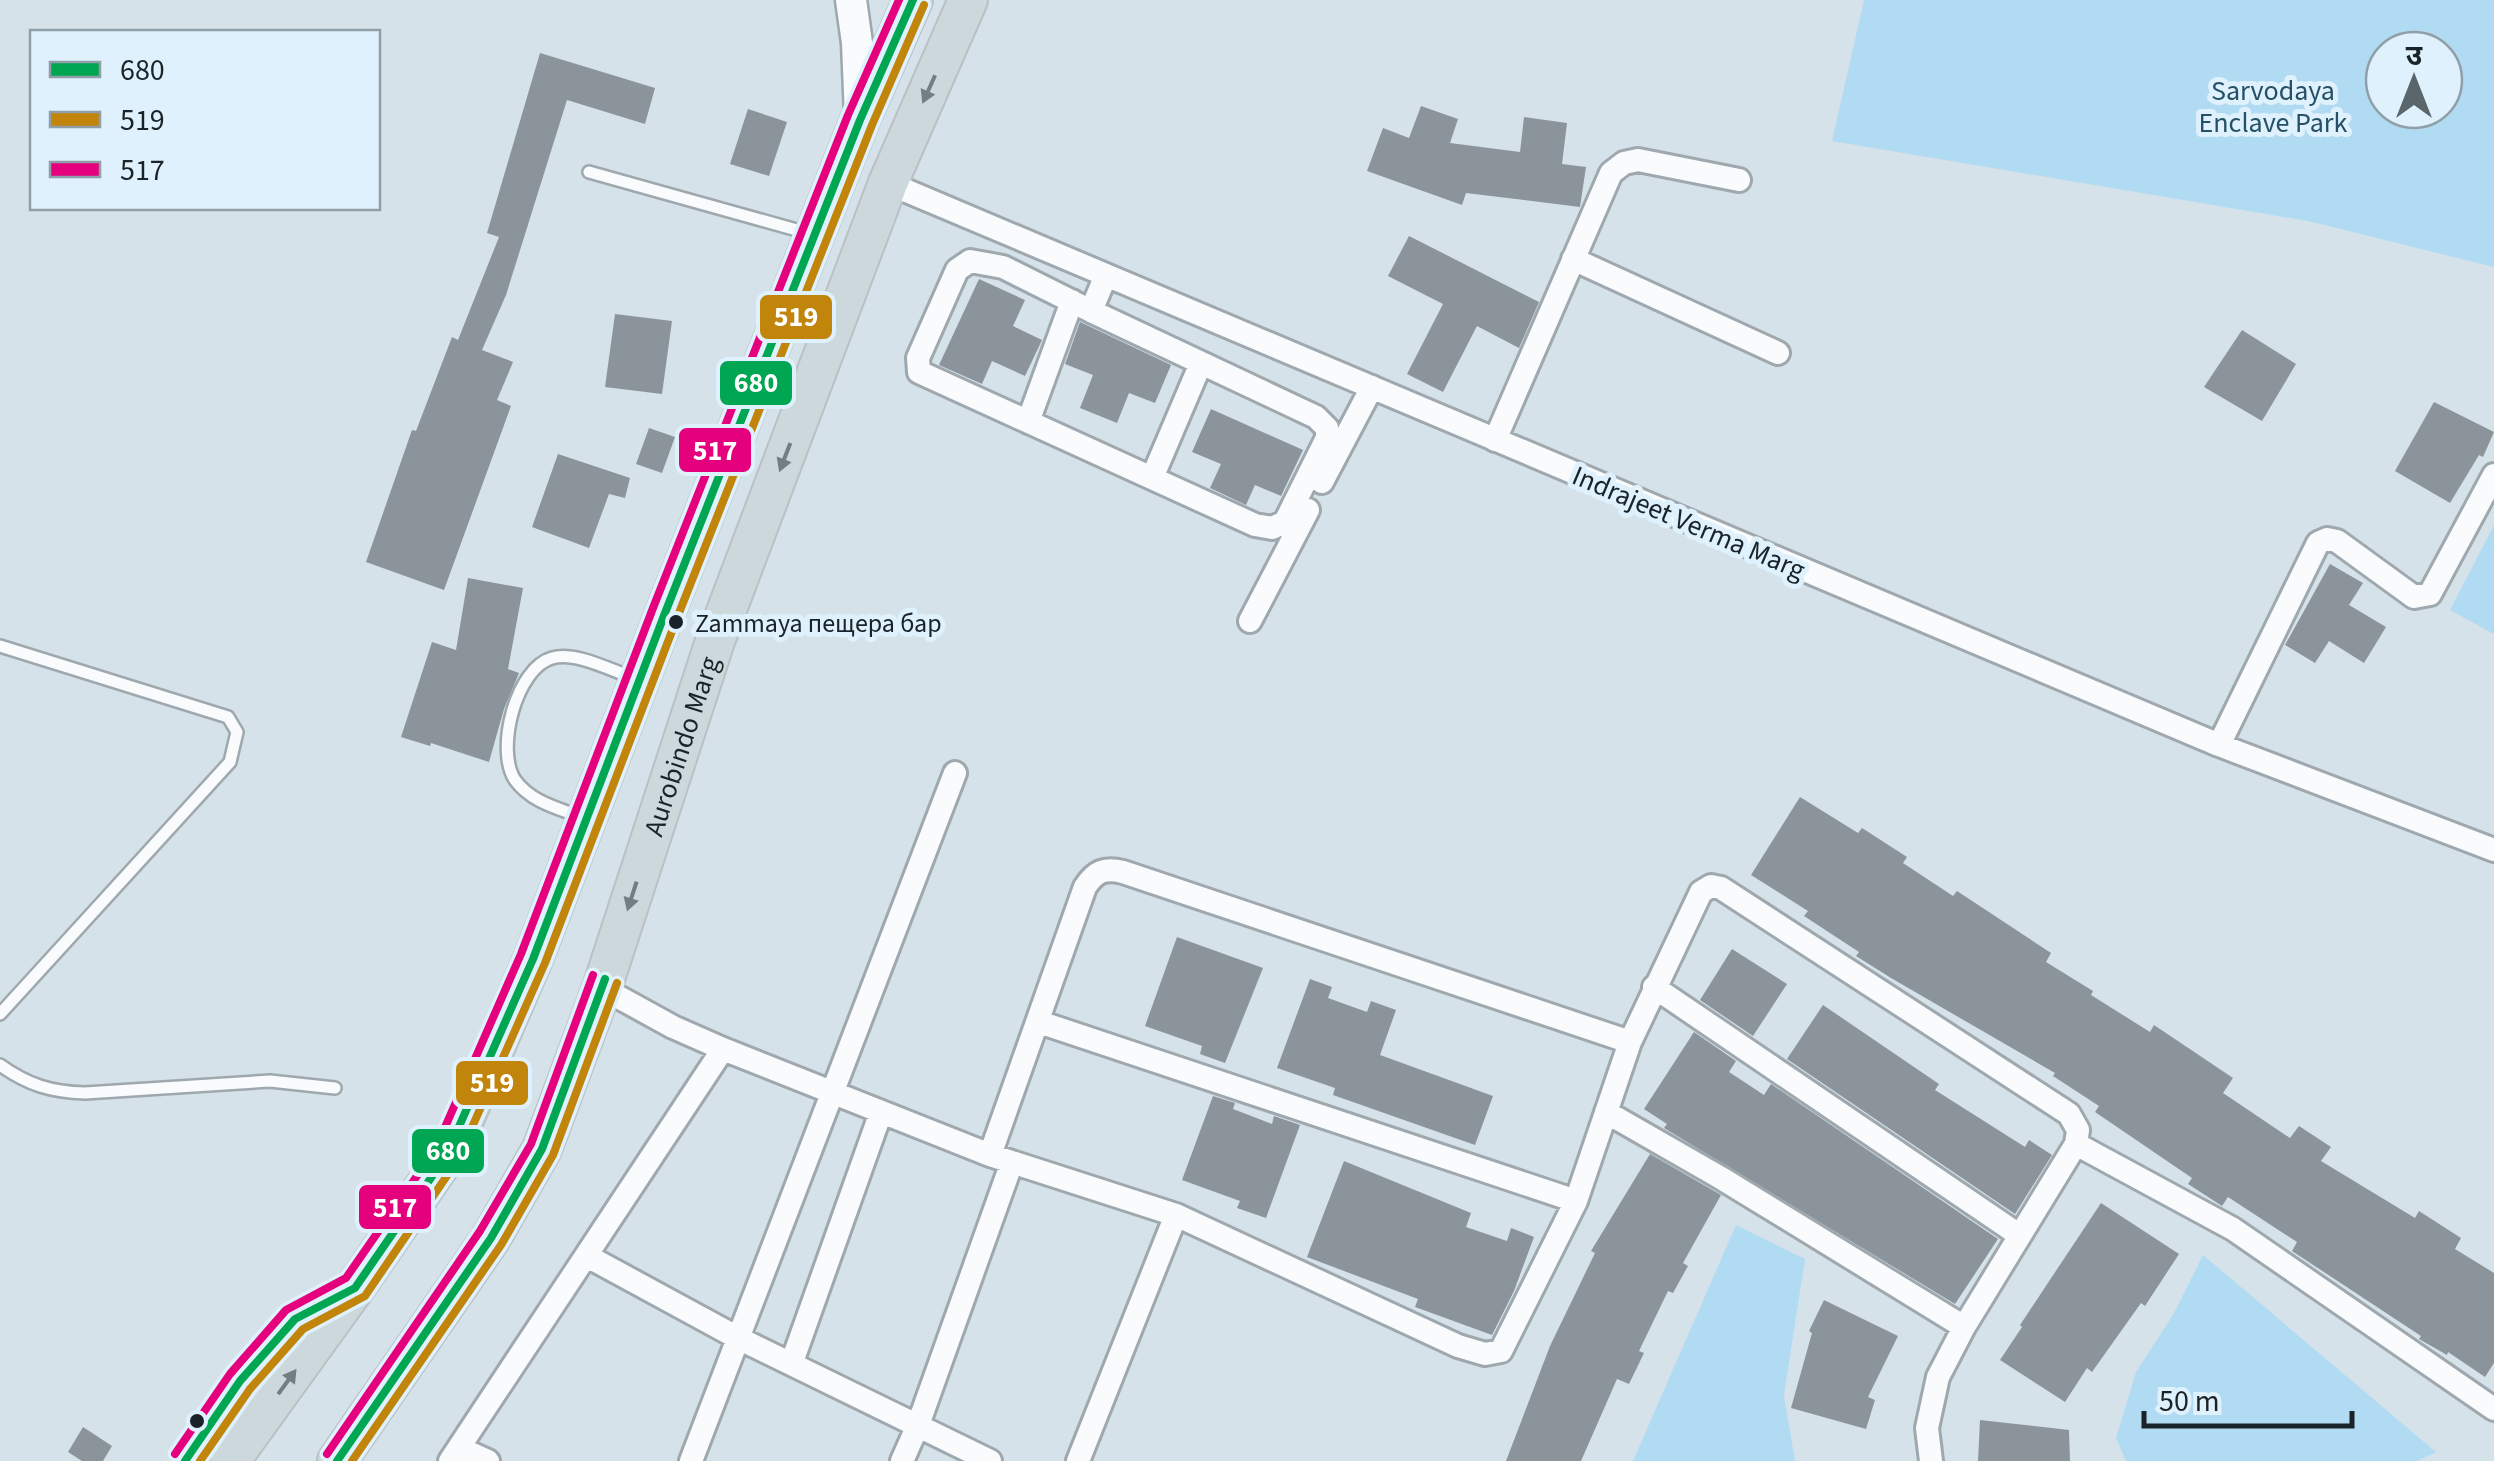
<svg xmlns="http://www.w3.org/2000/svg" width="2494" height="1461" viewBox="0 0 2494 1461" font-family="'Source Sans 3','Noto Sans Devanagari',sans-serif">
	<style>
		.green { fill: #b1dbf3; fill-rule: evenodd }
		.building { fill: #8b949a }
		.lines { fill: none; stroke-linecap: round; stroke-linejoin: round }
		.service-casing { stroke: #9ea8ae; stroke-width: 16 }
		.minor-casing { stroke: #9ea8ae; stroke-width: 28 }
		.secondary-casing { stroke: #9ea8ae; stroke-width: 35 }
		.trunk-casing { stroke: #bac0c5; stroke-width: 42 }
		.service { stroke: #f9fbfc; stroke-width: 11 }
		.minor { stroke: #f9fbfc; stroke-width: 22 }
		.secondary { stroke: #f9fbfc; stroke-width: 30 }
		.trunk { stroke: #ccd8dc; stroke-width: 38 }
		.bus-1-casing { stroke: #def1fc; stroke-width: 15 }
		.bus-2-casing { stroke: #def1fc; stroke-width: 15 }
		.bus-3-casing { stroke: #def1fc; stroke-width: 15 }
		.bus-1 { stroke: #00a651; stroke-width: 8 }
		.bus-2 { stroke: #c0850a; stroke-width: 8 }
		.bus-3 { stroke: #e5007d; stroke-width: 8 }
		.oneway { fill: #737e82 }
		.bus-dot { fill: #1a2328; stroke: #def1fc; stroke-width: 4 }
		.labels { text-anchor: middle; stroke-width: 10; stroke-linejoin: round; paint-order: stroke }
		.bus-label { font-size: 26px; fill: #1a2328; stroke: #def1fc; text-anchor: start }
		.park-label { font-size: 28px; fill: #265066; stroke: #def1fc }
		.street-label { font-size: 28px; fill: #1a2328; stroke: #def1fc }
		.line-badge { stroke: #def1fc; stroke-width: 4 }
		.badge-label { font-size: 28px; text-anchor: middle; font-weight: bold; fill: #fff }
	</style>
	<rect width="100%" height="100%" fill="#d5e2ea"/>
	<!-- green -->
	<path class="green" d="M1864 0H2494V267L2308 221 1832 141ZM2444 50V110H2384V50Z
		M2494 525V634L2450 610Z
		M1736 1225 1805 1259 1784 1395 1795 1461H1633Z
		M2203 1255 2436 1452 2417 1461H2126L2116 1438 2136 1372 2173 1315Z"/>
	<!-- building -->
	<path class="building" d="M540 53 655 88 645 124 567 100 506 295 482 350 513 362 497 400 511 406 444 590 366 562 412 430 416 431 452 337 458 340 499 237 487 233Z
		M1421 106 1458 119 1450 143 1520 152 1524 117 1567 123 1562 164 1586 167 1580 207 1466 193 1462 205 1367 171 1383 128 1409 138Z
		M748 109 787 122 769 176 730 164Z
		M1409 236 1539 302 1519 348 1477 326 1443 392 1407 374 1443 304 1388 276Z
		M979 279 1025 300 1013 326 1042 340 1025 376 992 361 982 384 939 365Z
		M615 314 672 321 662 394 605 387Z
		M1080 322 1171 365 1155 403 1129 393 1117 423 1080 408 1093 375 1065 364Z
		M2242 330 2296 364 2262 421 2204 387Z
		M2434 402 2494 432 2483 457 2479 455 2450 503 2395 471Z
		M1211 409 1303 450 1281 496 1255 485 1246 505 1210 488 1221 464 1192 452Z
		M649 428 675 437 662 473 636 464Z
		M558 454 630 478 625 498 609 494 589 548 532 527Z
		M2330 564 2363 583 2349 605 2386 627 2364 663 2329 641 2315 663 2285 645Z
		M468 578 523 588 508 669 519 673 504 709 489 762 431 743 430 746 401 737 432 642 456 650Z
		M1800 797 1858 833 1862 828 1907 857 1903 863 1953 896 1957 891 2051 953 2046 962 2093 991 2091 995 2150 1032 2154 1025 2233 1078 2223 1093 2290 1138 2299 1126 2331 1147 2321 1161 2415 1218 2419 1211 2461 1238 2455 1249 2494 1273V1363L2485 1377 2448 1352 2447 1355 2419 1339 2421 1336 2292 1251 2297 1242 2228 1197 2222 1206 2188 1184 2192 1178 2095 1112 2099 1106 2053 1076 2055 1073 1891 978 1856 956 1859 952 1804 916 1808 911 1751 875Z
		M1177 937 1263 968 1225 1063 1200 1054 1202 1046 1145 1026Z
		M1732 949 1787 984 1753 1036 1700 1000Z
		M1310 979 1332 987 1328 998 1367 1012 1371 1001 1396 1010 1380 1055 1493 1096 1475 1145 1333 1095 1335 1088 1277 1068Z
		M1823 1005 1939 1084 1935 1090 2025 1147 2029 1140 2052 1155 2015 1214 1787 1059Z
		M1694 1032 1736 1061 1729 1072 1764 1095 1771 1084 1998 1239 1955 1304 1664 1128 1667 1124 1644 1109Z
		M1213 1096 1235 1103 1233 1109 1272 1124 1274 1116 1300 1125 1266 1218 1237 1208 1240 1201 1182 1180Z
		M1650 1154 1721 1195 1683 1263 1688 1266 1673 1293 1668 1291 1639 1351 1644 1353 1629 1384 1617 1379 1581 1461H1506L1550 1346 1595 1253 1591 1251Z
		M1344 1161 1471 1213 1466 1227 1507 1241 1511 1228 1534 1237 1514 1291 1492 1335 1415 1307 1418 1299 1307 1257Z
		M2101 1203 2179 1254 2145 1306 2141 1303 2092 1372 2087 1368 2065 1402 2000 1360 2022 1327 2020 1325Z
		M1824 1300 1898 1336 1868 1397 1875 1400 1866 1429 1791 1408 1812 1333 1809 1331Z
		M1980 1420 2069 1430 2070 1461H1978Z
		M83 1427 112 1446 103 1461H82L68 1452Z"/>
	<g class="lines">
		<defs>
			<path id="service" d="M589 172 811 234
				M0 646 228 717 237 732 230 762 0 1014
				M581 817C557 808 531 802 515 780 495 750 516 668 552 658 576 651 612 671 634 678
				M0 1065C28 1085 51 1092 85 1093L270 1081 335 1088"/>
			<path id="minor" d="M888 183 2219 745 2494 850
				M1573 259 1778 353
				M1091 311 1316 417 1327 428V438L1285 522 1272 528 1255 525 919 372 918 358 957 270 970 261 1003 267 1091 311 1106 275
				M1028 422 1072 301
				M1495 440 1611 173 1624 163 1638 160 1739 180
				M1152 478 1201 363
				M1322 482 1372 387
				M1250 621 1308 510
				M2219 745 2318 543 2327 539 2337 541 2414 597 2430 594 2494 475
				M1654 987 2019 1235
				M602 988 673 1027 723 1049 990 1155 1176 1215 1458 1346 1485 1354 1501 1351 1576 1201 1630 1042 1701 892 1711 886 1721 888 2069 1114 2078 1130 2076 1144 1964 1327 1938 1377 1927 1428 1931 1461
				M1039 1022 1576 1201
				M1606 1112 1721 1178 1964 1327
				M2076 1144 2233 1229 2494 1409
				M990 1155 1085 887C1095 872 1104 867 1123 872L1630 1042
				M587 1256 738 1338 990 1461
				M792 1362 881 1112
				M459 1448 488 1461
				M185 1461 240 1381 295 1319 346 1293
				M450 1461 723 1049
				M691 1461 955 773
				M902 1461 918 1425 1012 1162
				M1078 1461 1176 1215"/>
			<path id="secondary" d="M851 0 857 43 860 117"/>
			<g id="trunk">
				<path d="M230 1461 355 1288 446 1156 466 1115 533 959 665 613 860 120 913 0"/>
				<path id="s1" d="M337 1461 491 1238 542 1149 602 988 715 641 888 183 968 0"/>
			</g>
		</defs>
		<!-- service casing -->
		<use href="#service" class="service-casing"/>
		<!-- minor casing -->
		<use href="#minor" class="minor-casing"/>
		<!-- secondary casing -->
		<use href="#secondary" class="secondary-casing"/>
		<!-- trunk casing -->
		<use href="#trunk" class="trunk-casing"/>
		<!-- service -->
		<use href="#service" class="service"/>
		<!-- minor -->
		<use href="#minor" class="minor"/>
		<!-- secondary -->
		<use href="#secondary" class="secondary"/>
		<!-- trunk -->
		<use href="#trunk" class="trunk"/>
		<defs>
			<path id="bus-1" d="M185 1461 240 1381 295 1319 355 1288 446 1156 533 959 665 613 860 120 913 0
				M337 1461 491 1238 542 1149 605 979"/>
			<path id="bus-2" d="M200 1461 250 1389 303 1329 365 1296 457 1161 545 963 677 618 872 125 924 5
				M352 1461 501 1245 553 1155 617 983"/>
			<path id="bus-3" d="M175 1454 230 1374 286 1310 346 1278 435 1150 521 954 653 608 848 115 899 0
				M327 1454 480 1231 531 1144 593 975"/>
		</defs>
		<!-- bus-1 casing -->
		<use href="#bus-1" class="bus-1-casing"/>
		<!-- bus-2 casing -->
		<use href="#bus-2" class="bus-2-casing"/>
		<!-- bus-3 casing -->
		<use href="#bus-3" class="bus-3-casing"/>
		<!-- bus-1 -->
		<use href="#bus-1" class="bus-1"/>
		<!-- bus-2 -->
		<use href="#bus-2" class="bus-2"/>
		<!-- bus-3 -->
		<use href="#bus-3" class="bus-3"/>
	</g>
	<!-- one-way arrows -->
	<defs><path id="oneway-solid" d="M-6-.8H1V-3.2L6.5 0L1 3.2V.8H-6Z" transform="scale(2.5)"/></defs>
	<g class="oneway">
		<use href="#oneway-solid" transform="translate(929 89) rotate(114)"/>
		<use href="#oneway-solid" transform="translate(785 457) rotate(111)"/>
		<use href="#oneway-solid" transform="translate(632 896) rotate(108)"/>
		<use href="#oneway-solid" transform="translate(287 1382) rotate(-54)"/>
	</g>
	<!-- markers -->
	<g class="bus-dot">
		<circle cx="676" cy="622" r="9"/>
		<circle cx="197" cy="1421" r="9"/>
	</g>
	<g class="labels">
		<!-- bus labels -->
		<g class="bus-label">
			<text x="695" y="632">Zammaya пещера бар</text>
		</g>
		<!-- park labels -->
		<g class="park-label">
			<text x="2273" y="100">Sarvodaya<tspan x="2273" dy="32">Enclave Park</tspan></text>
		</g>
		<!-- street labels -->
		<g class="street-label">
			<text transform="translate(1689 522) rotate(23)" y="10">Indrajeet Verma Marg</text>
			<text dy="10" stroke="none"><textPath href="#s1" startOffset="800">Aurobindo Marg</textPath></text>
		</g>
	</g>
	<g class="line-badge">
		<rect x="758" y="293" width="76" height="48" rx="10" fill="#c0850a"/>
		<rect x="718" y="359" width="76" height="48" rx="10" fill="#00a651"/>
		<rect x="677" y="426" width="76" height="48" rx="10" fill="#e5007d"/>
		<rect x="454" y="1059" width="76" height="48" rx="10" fill="#c0850a"/>
		<rect x="410" y="1127" width="76" height="48" rx="10" fill="#00a651"/>
		<rect x="357" y="1183" width="76" height="48" rx="10" fill="#e5007d"/>
	</g>
	<g class="badge-label">
		<text x="796" y="326">519</text>
		<text x="756" y="392">680</text>
		<text x="715" y="460">517</text>
		<text x="492" y="1092">519</text>
		<text x="448" y="1160">680</text>
		<text x="395" y="1217">517</text>
	</g>
	<!-- legend -->
	<rect x="30" y="30" width="350" height="180" fill="#def1fc" stroke="#909fa7" stroke-width="2.5"/>
	<rect x="50" y="62" width="50" height="15" fill="#00a651" stroke="#909fa7" stroke-width="2.5"/>
	<text x="120" y="80" font-size="30" fill="#1a2328">680</text>
	<rect x="50" y="112" width="50" height="15" fill="#c0850a" stroke="#909fa7" stroke-width="2.5"/>
	<text x="120" y="130" font-size="30" fill="#1a2328">519</text>
	<rect x="50" y="162" width="50" height="15" fill="#e5007d" stroke="#909fa7" stroke-width="2.5"/>
	<text x="120" y="180" font-size="30" fill="#1a2328">517</text>
	<!-- north arrow -->
	<g transform="translate(2414 80)"><circle r="48" fill="#def1fc" stroke="#909fa7" stroke-width="2.5"/>
	<path d="M0-8L18 38L0 25L-18 38Z" fill="#5b666c"/>
	<text y="-15" font-size="28" font-weight="bold" text-anchor="middle" fill="#1a2328">उ</text>
	</g>
	<!-- scale -->
	<path d="M2144 1411v15h208v-15" fill="none" stroke="#1a2328" stroke-width="5"/>
	<text x="2159" y="1411" font-size="30" fill="#1a2328" stroke="#def1fc" stroke-width="8" paint-order="stroke">50 m</text>
</svg>
